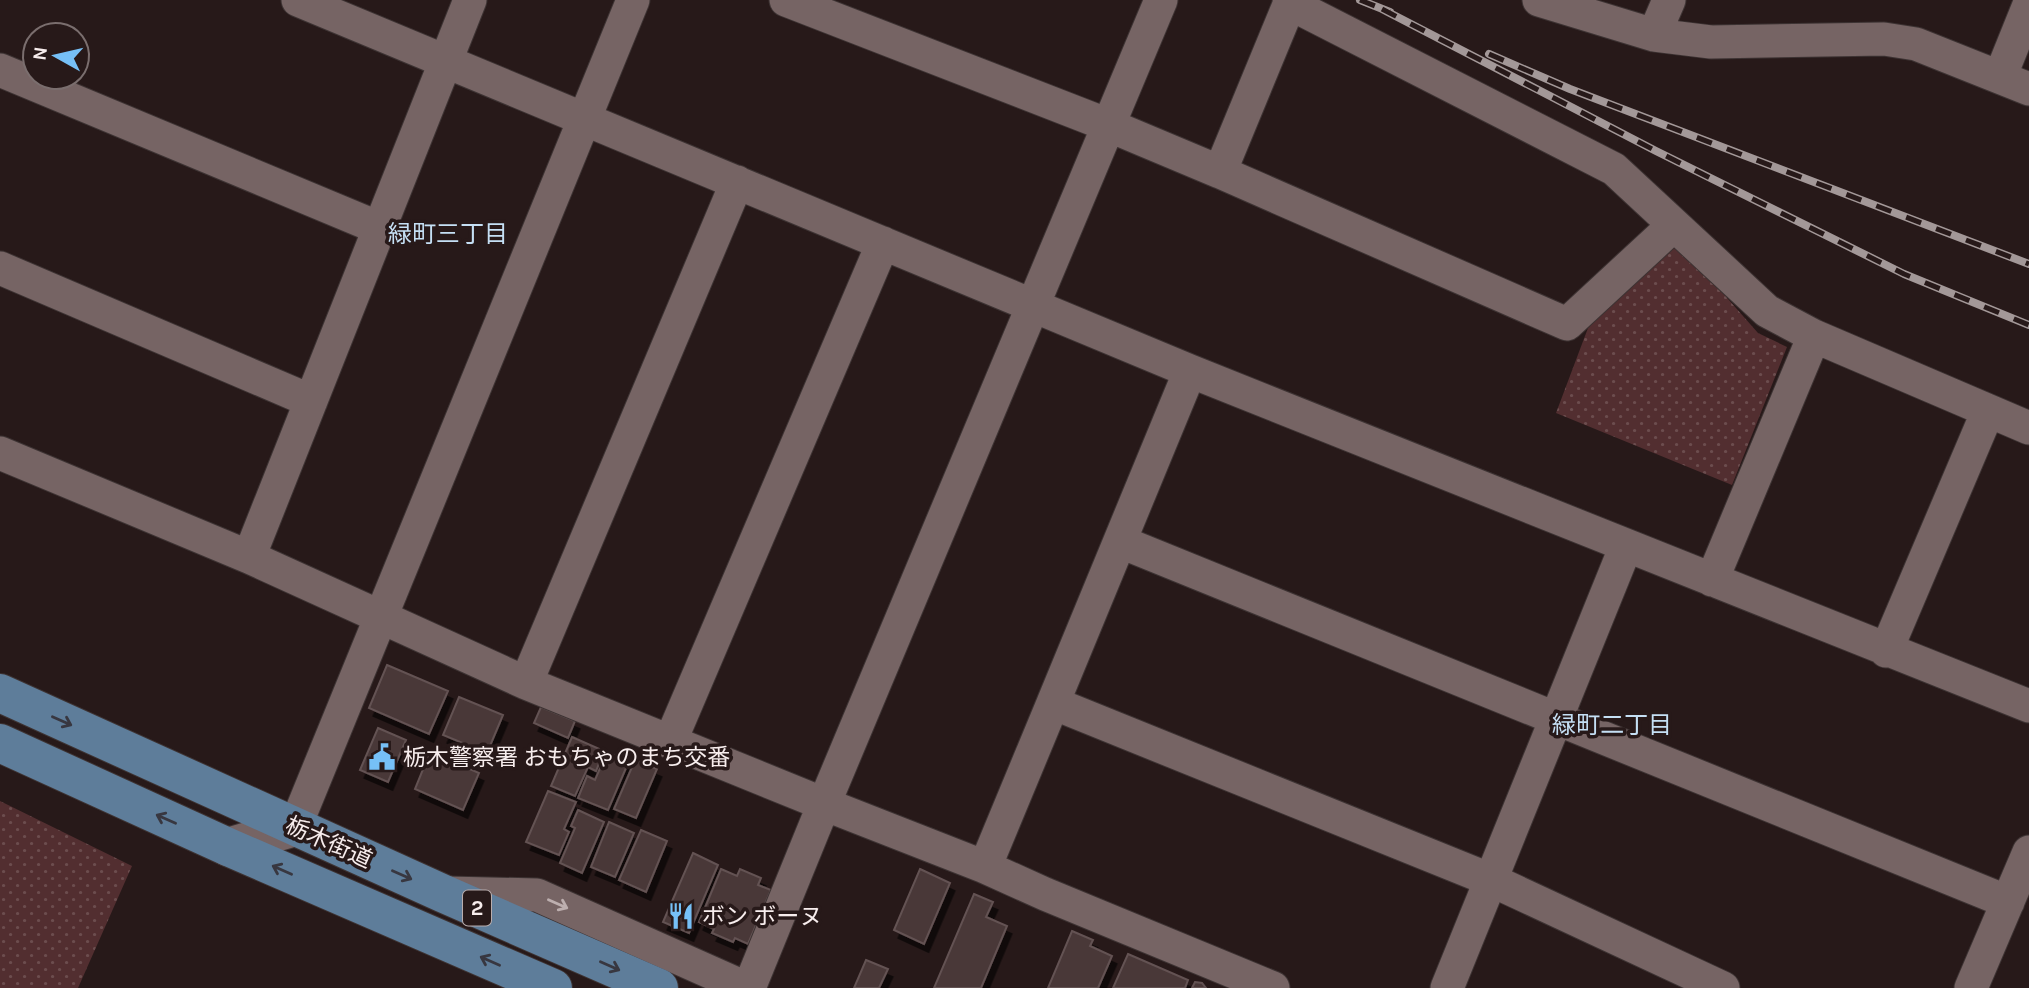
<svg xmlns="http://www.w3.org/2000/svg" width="2029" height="988" viewBox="0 0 2029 988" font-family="Karla,'Noto Sans JP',sans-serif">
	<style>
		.grass { fill: url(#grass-dots) }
		.building { fill: #493939; stroke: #645253; stroke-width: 2; filter: url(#shadow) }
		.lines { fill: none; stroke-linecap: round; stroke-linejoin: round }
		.minor-casing { stroke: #3d3333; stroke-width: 35 }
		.tertiary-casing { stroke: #3d3333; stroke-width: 40 }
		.primary-casing { stroke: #3d3333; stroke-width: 40 }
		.minor { stroke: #766464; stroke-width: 33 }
		.tertiary { stroke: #766464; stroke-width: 38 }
		.primary { stroke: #5e7d9a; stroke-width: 38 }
		.rail-casing { stroke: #a39898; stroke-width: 8 }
		.rail { stroke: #271919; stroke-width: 5; stroke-dasharray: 16; stroke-linecap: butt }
		.oneway { stroke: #383740 }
		.oneway2 { stroke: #bdafaf }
		.labels { text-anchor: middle; stroke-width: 7; stroke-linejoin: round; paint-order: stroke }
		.shield { fill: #271919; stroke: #b9adad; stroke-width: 2 }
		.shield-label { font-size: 21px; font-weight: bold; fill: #f7eded }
		.poi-label { font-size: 23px; fill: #f7eded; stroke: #271919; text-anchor: start }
		.street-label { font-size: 23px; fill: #f7eded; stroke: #271919 }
		.neighbourhood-label { font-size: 24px; fill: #c5dff4; stroke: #271919 }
	</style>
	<defs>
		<pattern id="grass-dots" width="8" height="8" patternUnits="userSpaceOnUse" patternTransform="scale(1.75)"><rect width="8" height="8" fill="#522e30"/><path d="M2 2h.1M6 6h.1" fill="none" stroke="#6c4d4e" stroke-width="1.8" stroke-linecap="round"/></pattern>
		<filter id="shadow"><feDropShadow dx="4.5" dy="8" stdDeviation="0" flood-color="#0009"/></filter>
	</defs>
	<rect width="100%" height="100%" fill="#271919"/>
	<!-- grass -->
	<path class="grass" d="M1676 240 1758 333 1787 347 1732 485 1556 413 1588 328Z
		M0 801 132 866 78 988H0Z"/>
	<!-- building -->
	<path class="building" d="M387 665 448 691 429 734 369 708Z
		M459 697 503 715 487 753 443 735Z
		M541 707 575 721 568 738 534 723Z
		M378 728 406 740 388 782 360 770Z
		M572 737 604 751 596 771 588 767 575 796 551 786Z
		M430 752 479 773 463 810 415 789Z
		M607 752 629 761 608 810 578 798 587 776 595 780Z
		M635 760 657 769 636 818 614 809Z
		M548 791 576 802 564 829 569 832 559 855 526 842Z
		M578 810 604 822 582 873 560 863 575 828 571 826Z
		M609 822 634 833 615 877 591 867Z
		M641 830 667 841 646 892 619 880Z
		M693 853 718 865 689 933 663 922Z
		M721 869 737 876 740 869 761 878 758 885 771 890 748 944 735 938 733 942 712 933 714 929 699 922Z
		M920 869 950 883 924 944 894 930Z
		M974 894 993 902 986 917 1007 926 981 988H934Z
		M1072 931 1093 940 1090 946 1112 956 1098 988H1048Z
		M1128 954 1188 980 1185 988H1113Z
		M866 960 888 969 879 988H854Z
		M1195 982 1202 983 1206 988H1192Z"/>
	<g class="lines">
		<defs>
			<path id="minor" d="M298 0 1190 371 2029 706
				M786 0 1108 125 1220 172 1291 0
				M1539 0 1654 35 1711 42 1884 39 1916 44 2029 89
				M1289 3 1614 169 1767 311 1814 336 2029 428
				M1654 35 1669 0
				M0 70 379 228
				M2000 77 2029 5
				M1220 172 1567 324 1674 225
				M0 268 311 401
				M0 453 249 557 526 683 824 804 985 867 1045 894 1273 988
				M1121 542 2008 902
				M249 557 470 0
				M1712 580 1814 336
				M1886 651 1988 411
				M526 683 737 182
				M1053 703 1190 371
				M670 742 883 243
				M295 827 633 0
				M985 867 1053 703 1491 880 1723 988
				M448 893 537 895 746 988
				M749 988 824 804 1161 0
				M1447 988 1626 546
				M1971 988 2029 852"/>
			<path id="tertiary" d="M228 847 295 827"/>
			<path id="primary" d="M0 693 442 893 659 988
				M0 743 228 847 553 988"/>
		</defs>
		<!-- minor casing -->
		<use href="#minor" class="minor-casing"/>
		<!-- tertiary casing -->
		<use href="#tertiary" class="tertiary-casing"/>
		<!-- primary casing -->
		<use href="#primary" class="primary-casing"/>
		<!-- minor -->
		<use href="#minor" class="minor"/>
		<!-- tertiary -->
		<use href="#tertiary" class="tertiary"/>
		<!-- primary -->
		<use href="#primary" class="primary"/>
		<defs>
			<path id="rail" d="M1360 0 1390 12
				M1382 9 1656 151 1904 274 2029 325
				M1489 54 1570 89 2029 264"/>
		</defs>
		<!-- rail casing -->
		<use href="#rail" class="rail-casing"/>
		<!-- rail -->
		<use href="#rail" class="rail"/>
	</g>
	<!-- one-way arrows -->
	<defs><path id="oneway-shaft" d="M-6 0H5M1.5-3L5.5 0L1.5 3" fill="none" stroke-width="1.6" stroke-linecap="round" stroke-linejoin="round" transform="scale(1.75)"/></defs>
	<g class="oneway">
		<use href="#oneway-shaft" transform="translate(62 721) rotate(24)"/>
		<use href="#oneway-shaft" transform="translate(166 819) rotate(-156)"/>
		<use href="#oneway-shaft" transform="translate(282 870) rotate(-156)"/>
		<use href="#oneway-shaft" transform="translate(402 875) rotate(24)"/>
		<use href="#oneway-shaft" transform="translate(490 961) rotate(-156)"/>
		<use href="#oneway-shaft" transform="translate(610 966) rotate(24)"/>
	</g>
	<use class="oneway2" href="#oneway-shaft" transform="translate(558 904) rotate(24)"/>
	<!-- icons -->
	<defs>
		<symbol id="civic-bare" viewBox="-9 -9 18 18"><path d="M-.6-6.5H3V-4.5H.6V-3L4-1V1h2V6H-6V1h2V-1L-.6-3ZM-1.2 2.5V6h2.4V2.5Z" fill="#76c0f7" stroke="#271919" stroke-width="2.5" paint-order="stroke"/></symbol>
		<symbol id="restaurant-bare" viewBox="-9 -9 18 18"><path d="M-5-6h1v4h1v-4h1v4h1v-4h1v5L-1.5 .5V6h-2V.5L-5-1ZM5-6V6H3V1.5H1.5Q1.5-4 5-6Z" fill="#76c0f7" stroke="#271919" stroke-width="2.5" paint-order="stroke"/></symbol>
	</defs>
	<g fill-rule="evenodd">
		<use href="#civic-bare" x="363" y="738" width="38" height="38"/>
		<use href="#restaurant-bare" x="662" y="897" width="38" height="38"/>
	</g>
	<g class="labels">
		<!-- shield labels -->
		<rect class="shield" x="463" y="890.5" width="28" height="35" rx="5"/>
		<g class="shield-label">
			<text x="477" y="915">2</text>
		</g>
		<!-- poi labels -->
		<g class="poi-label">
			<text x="403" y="765">栃木警察署 おもちゃのまち交番</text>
			<text x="702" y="924">ボン ボーヌ</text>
		</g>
		<!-- street labels -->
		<g class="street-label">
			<text transform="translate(329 842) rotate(24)" y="8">栃木街道</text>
		</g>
		<!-- neighbourhood labels -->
		<g class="neighbourhood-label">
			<text x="448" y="242">緑町三丁目</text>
			<text x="1612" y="733">緑町二丁目</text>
		</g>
	</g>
	<!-- north arrow -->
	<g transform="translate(56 56) rotate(278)"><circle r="33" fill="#271919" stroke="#7a6e6e" stroke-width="2"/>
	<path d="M0-5L12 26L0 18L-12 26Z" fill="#76c0f7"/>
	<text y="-10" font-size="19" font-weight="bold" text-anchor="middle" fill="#f7eded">N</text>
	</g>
</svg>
